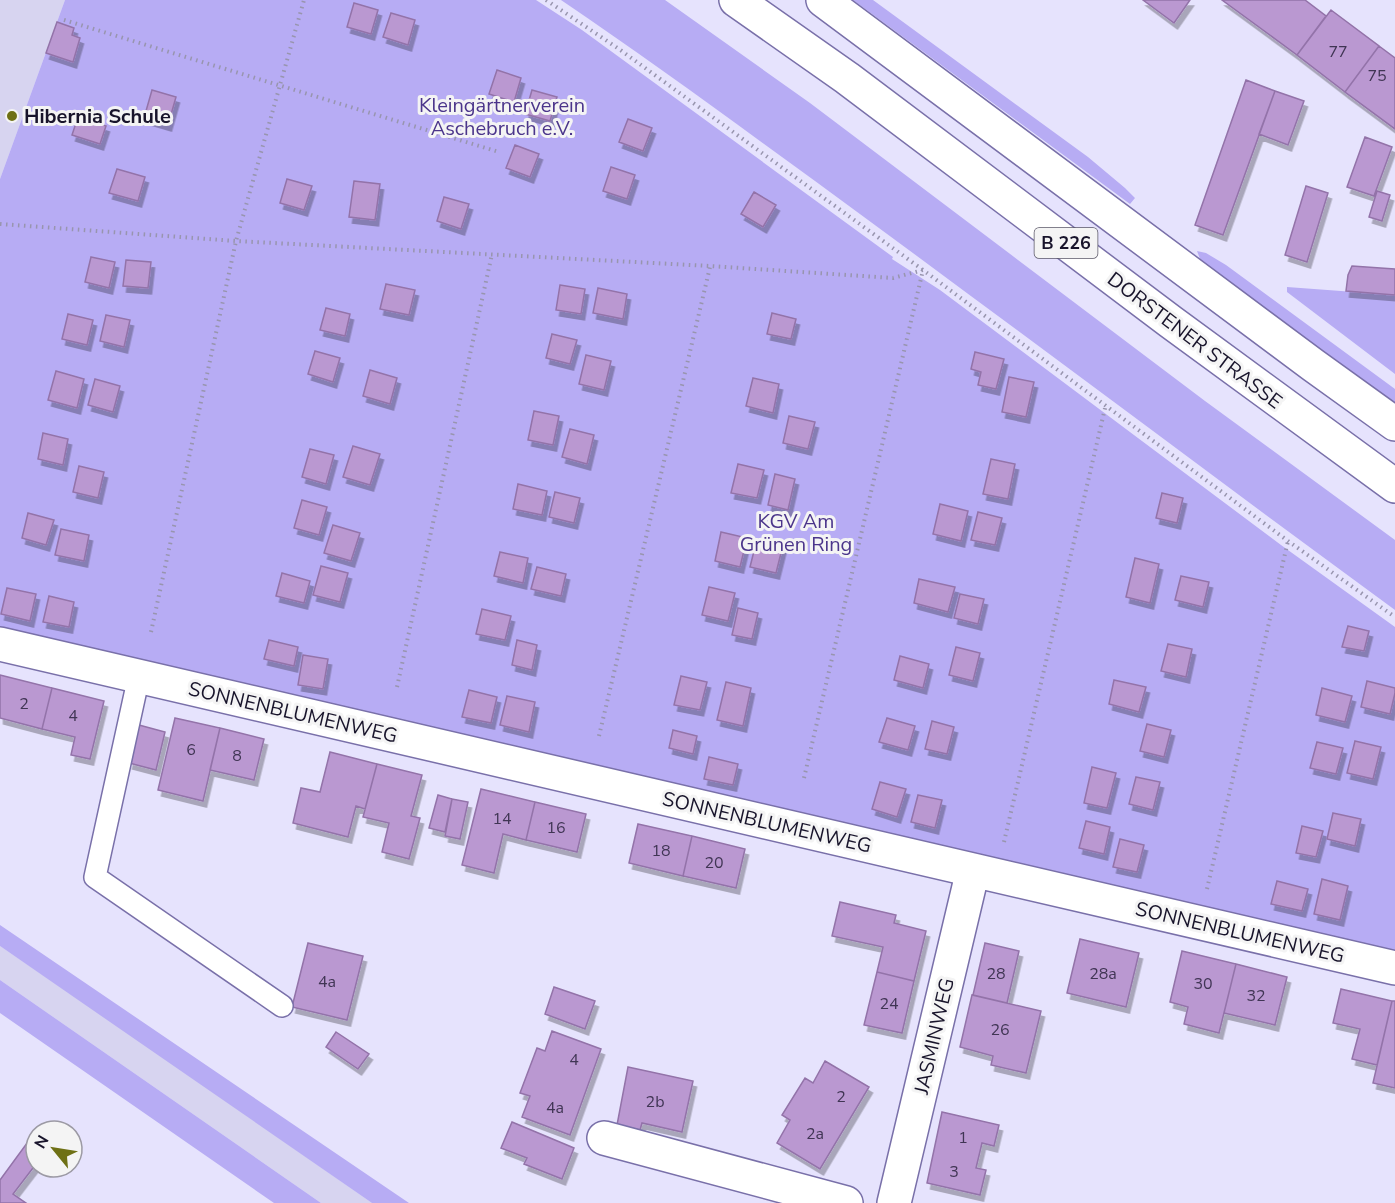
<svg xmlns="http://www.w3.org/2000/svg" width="1395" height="1203" viewBox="0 0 1395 1203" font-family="'Nunito Sans',sans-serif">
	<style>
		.built { fill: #d7d4f0 }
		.green { fill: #b7acf4 }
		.building { fill: #ba98d1; stroke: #9373a9; stroke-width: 1.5; filter: url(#shadow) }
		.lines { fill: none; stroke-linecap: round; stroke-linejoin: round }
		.lane-casing { stroke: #7970a9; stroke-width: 24 }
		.street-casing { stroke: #7970a9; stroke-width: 36 }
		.primary-casing { stroke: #7970a9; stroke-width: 36 }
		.path { stroke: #9895ae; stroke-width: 4; stroke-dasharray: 1.5 4.5; stroke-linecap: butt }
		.lane { stroke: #fff; stroke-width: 21 }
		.street { stroke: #fff; stroke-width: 33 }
		.primary { stroke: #fff; stroke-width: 33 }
		.poi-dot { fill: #6e7015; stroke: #f4f4f4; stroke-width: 2 }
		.labels { text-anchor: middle; stroke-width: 6; stroke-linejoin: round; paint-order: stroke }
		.number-label { font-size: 16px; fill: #403554 }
		.shield { fill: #f4f4f4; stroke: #5a5767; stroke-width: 1.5 }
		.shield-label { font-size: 18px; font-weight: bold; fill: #18142b }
		.park-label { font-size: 20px; fill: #4b358b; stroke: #f4f4f4 }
		.poi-label { font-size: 20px; font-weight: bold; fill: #18142b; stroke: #f4f4f4; text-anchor: start }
		.street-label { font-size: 20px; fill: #18142b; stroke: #f4f4f4 }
	</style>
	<defs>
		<filter id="shadow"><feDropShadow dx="3.5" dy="6" stdDeviation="0" flood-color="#0004"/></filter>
	</defs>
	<rect width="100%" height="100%" fill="#e6e3fd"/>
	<!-- built -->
	<path class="built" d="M0 0H65L0 179Z
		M0 946 128 1033 372 1203H321L0 980Z"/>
	<!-- green -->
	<path class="green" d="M65 0H536L582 30 893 257 892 259 940 290 1281 545 1395 627V958L0 633V179Z
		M561 0H665L810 103 1205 401 1395 540V610C1201 468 1009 323 815 181 731 120 647 58 561 0Z
		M853 0H873L1088 157 1125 188 1135 198 1130 204Z
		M1197 251 1206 253 1226 265 1395 389V405L1276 317 1200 259Z
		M1287 287 1395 295V374L1287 292Z
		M0 925 409 1203H372L0 946Z
		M0 980 321 1203H274L0 1013Z"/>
	<!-- building -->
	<path class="building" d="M1143 0H1190L1174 23Z
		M1222 0H1305L1326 16 1297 55Z
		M354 3 378 10 371 34 347 27Z
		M1331 10 1379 46 1345 92 1297 55Z
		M391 13 415 20 408 45 383 37Z
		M57 22 74 28 72 35 80 38 73 62 46 53Z
		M1379 46 1395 58V129L1345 92Z
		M497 70 521 78 514 102 489 94Z
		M1246 80 1275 91 1223 235 1195 225Z
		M152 90 176 97 168 125 144 118Z
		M532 90 557 97 550 121 525 114Z
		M1275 91 1304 101 1288 145 1259 134Z
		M78 117 106 126 100 144 72 135Z
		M628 119 652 128 643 151 619 142Z
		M1365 137 1392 147 1374 196 1347 187Z
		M515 145 539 154 530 177 506 168Z
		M611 167 635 175 627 199 603 191Z
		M117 169 145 177 138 201 109 193Z
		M287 179 312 186 304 210 280 203Z
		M354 181 380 184 375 220 349 217Z
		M1306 186 1328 193 1307 262 1285 255Z
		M1377 191 1390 195 1382 221 1369 217Z
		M754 192 776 205 763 227 741 214Z
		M444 197 469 204 461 229 437 221Z
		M91 257 115 262 109 288 85 282Z
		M126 260 151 262 148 288 123 286Z
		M1352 266 1395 269V295L1346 291 1348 275Z
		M386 284 415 290 409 315 380 309Z
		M560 285 585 289 581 314 556 310Z
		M598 288 627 294 623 319 593 313Z
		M326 308 350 314 345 336 320 330Z
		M772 313 796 319 791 339 767 334Z
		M68 314 93 320 87 345 62 339Z
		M106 315 130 320 124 347 100 341Z
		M552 334 577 340 570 364 546 358Z
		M315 351 340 358 333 382 308 374Z
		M975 352 1004 359 996 389 978 385 981 372 971 369Z
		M586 355 611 361 604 390 579 384Z
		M370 370 397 378 390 404 363 396Z
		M56 371 84 379 77 408 48 400Z
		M1009 377 1034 382 1026 417 1002 412Z
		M753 378 779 384 773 413 746 406Z
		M95 379 120 386 113 412 88 405Z
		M534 411 559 416 553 445 528 440Z
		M789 416 815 422 808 449 783 443Z
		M570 429 594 435 587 464 562 457Z
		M43 433 68 439 63 465 38 459Z
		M353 446 380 454 370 485 343 477Z
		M310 449 334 455 326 484 302 477Z
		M991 459 1015 464 1008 499 983 494Z
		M738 464 764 470 757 498 731 493Z
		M79 466 104 472 98 498 73 492Z
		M775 474 795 479 788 510 768 505Z
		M518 484 547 491 542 515 513 509Z
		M555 492 580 498 574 523 549 517Z
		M1162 493 1183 498 1177 523 1156 518Z
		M302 500 327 507 319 535 294 528Z
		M940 504 968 511 961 541 933 534Z
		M978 512 1002 518 995 545 971 540Z
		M28 513 54 520 46 545 22 538Z
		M333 525 360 533 351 561 324 553Z
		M61 529 89 535 84 561 55 555Z
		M721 532 747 538 740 567 715 561Z
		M757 539 783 545 776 573 750 567Z
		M500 552 528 558 523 583 494 576Z
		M1135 558 1159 564 1150 603 1126 597Z
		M321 566 348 573 340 602 313 595Z
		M537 567 566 574 561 596 531 589Z
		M282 573 310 581 304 603 276 596Z
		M1181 576 1209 582 1203 607 1175 600Z
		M919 579 955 587 948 612 914 603Z
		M709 587 735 593 728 621 702 615Z
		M7 588 36 594 30 621 1 614Z
		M960 594 984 599 978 624 954 618Z
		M49 596 74 602 69 627 43 622Z
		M738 608 758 613 752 639 732 635Z
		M482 609 511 616 505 640 476 634Z
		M1348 626 1369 631 1364 651 1342 647Z
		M269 640 298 647 294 666 264 659Z
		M517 640 537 645 532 670 512 665Z
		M1168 644 1192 649 1186 677 1161 671Z
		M956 647 980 653 973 681 949 675Z
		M303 655 328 659 323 689 298 685Z
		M900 656 929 664 923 688 894 680Z
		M0 675 52 688 42 729 0 718Z
		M681 676 707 682 700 710 674 705Z
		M1114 680 1146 687 1139 712 1109 704Z
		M1367 681 1395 688V693L1390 714 1361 707Z
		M726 682 751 688 743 726 717 720Z
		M52 688 104 701 90 759 71 755 75 737 42 729Z
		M1322 688 1352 696 1345 722 1316 715Z
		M469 690 497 697 491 723 462 717Z
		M507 696 535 702 529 732 500 725Z
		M175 718 220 728 203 801 158 790Z
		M887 718 915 726 908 750 879 742Z
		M932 721 954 727 947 754 925 749Z
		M1147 724 1171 730 1164 757 1140 751Z
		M139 725 165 732 156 770 129 763Z
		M220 728 264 739 254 780 210 770Z
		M673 730 697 736 693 754 669 748Z
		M1355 741 1381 747 1373 779 1347 773Z
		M1317 742 1343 748 1336 774 1310 768Z
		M330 752 377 764 365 809 356 806 348 837 293 823 301 788 320 792Z
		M709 757 738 764 733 785 704 779Z
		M377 764 422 775 411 816 420 818 409 859 382 852 389 823 363 817Z
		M1092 767 1116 773 1107 808 1084 803Z
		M1136 777 1160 782 1153 810 1129 804Z
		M880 782 906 789 897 817 872 809Z
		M481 789 535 802 526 840 503 834 494 873 462 865Z
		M438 795 452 799 445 832 429 828Z
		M918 795 942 800 935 828 911 822Z
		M452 799 468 802 460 839 445 836Z
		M535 802 586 814 577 852 526 840Z
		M1333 813 1361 819 1355 846 1327 839Z
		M1086 821 1110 827 1104 854 1079 848Z
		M638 824 692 836 683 876 629 863Z
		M1302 826 1323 831 1316 857 1296 853Z
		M692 836 745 849 736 888 683 876Z
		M1120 839 1144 845 1137 872 1113 867Z
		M1322 879 1348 886 1340 920 1314 914Z
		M1277 881 1308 889 1302 911 1271 904Z
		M840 902 896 915 894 923 926 931 914 981 877 972 883 947 832 936Z
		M1080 939 1139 953 1126 1007 1067 993Z
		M308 943 363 956 347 1020 292 1007Z
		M985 943 1019 951 1007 1003 973 995Z
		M1182 951 1236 964 1219 1033 1184 1024 1188 1007 1170 1002Z
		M1236 964 1287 977 1275 1025 1224 1013Z
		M877 972 914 981 902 1033 864 1025Z
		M554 987 595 1001 585 1029 545 1014Z
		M1341 989 1392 1001 1377 1065 1352 1059 1360 1029 1333 1023Z
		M972 995 1041 1011 1026 1073 991 1065 993 1056 960 1047Z
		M1392 1001H1395V1088L1373 1083Z
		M552 1031 601 1049 570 1135 522 1117 530 1096 520 1093 537 1048 545 1051Z
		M336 1032 369 1054 358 1069 326 1047Z
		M825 1061 869 1087 820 1169 777 1143 790 1120 782 1115 805 1078 813 1083Z
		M628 1067 693 1081 682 1132 642 1123 640 1130 617 1125Z
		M942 1112 999 1125 994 1146 982 1143 976 1168 986 1170 980 1195 927 1183Z
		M512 1122 574 1148 562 1179 524 1164 527 1158 501 1148Z
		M30 1139 36 1143V1164L13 1194 26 1203H0V1180Z"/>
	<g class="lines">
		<defs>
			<path id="lane" d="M139 676 95 877 282 1006"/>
			<path id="street" d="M0 644 1395 968
				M604 1138 846 1203
				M894 1203 973 870"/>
			<path id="primary" d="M736 0 847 78 1171 322 1395 486
				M823 0 1313 365 1395 424"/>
		</defs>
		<!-- lane casing -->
		<use href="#lane" class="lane-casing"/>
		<!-- street casing -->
		<use href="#street" class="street-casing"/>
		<!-- primary casing -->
		<use href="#primary" class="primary-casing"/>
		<!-- path -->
		<path class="path" d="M546 0 619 49 923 270 1288 541 1395 617
			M64 20 499 152
			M0 224 236 241 710 266 893 278 923 270 804 778
			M151 632 236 241 304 0
			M397 687 492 254
			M599 736 710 267
			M1004 842 1106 404
			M1207 889 1288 541"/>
		<!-- lane -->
		<use href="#lane" class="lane"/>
		<!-- street -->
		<use href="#street" class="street"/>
		<!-- primary -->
		<use href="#primary" class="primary"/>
	</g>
	<!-- markers -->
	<circle class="poi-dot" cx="12" cy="116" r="6"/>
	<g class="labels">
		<!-- number labels -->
		<g class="number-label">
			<text x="1338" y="57">77</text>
			<text x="1377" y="81">75</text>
			<text x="24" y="709">2</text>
			<text x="73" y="721">4</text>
			<text x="191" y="755">6</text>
			<text x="237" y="761">8</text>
			<text x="502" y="824">14</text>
			<text x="556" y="833">16</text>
			<text x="661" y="856">18</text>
			<text x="714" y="868">20</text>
			<text x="996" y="979">28</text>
			<text x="1103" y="979">28a</text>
			<text x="327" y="987">4a</text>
			<text x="1203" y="989">30</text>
			<text x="1256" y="1001">32</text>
			<text x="889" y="1009">24</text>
			<text x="1000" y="1035">26</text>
			<text x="574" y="1065">4</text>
			<text x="841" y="1102">2</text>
			<text x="655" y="1107">2b</text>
			<text x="555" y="1113">4a</text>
			<text x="815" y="1139">2a</text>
			<text x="963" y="1143">1</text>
			<text x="954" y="1177">3</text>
		</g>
		<!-- shield labels -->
		<rect class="shield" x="1034.5" y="228" width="63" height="30" rx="4.5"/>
		<g class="shield-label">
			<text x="1066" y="249">B 226</text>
		</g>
		<!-- park labels -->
		<g class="park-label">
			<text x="502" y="112">Kleingärtnerverein<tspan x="502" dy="23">Aschebruch e.V.</tspan></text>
			<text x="796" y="528">KGV Am<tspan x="796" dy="23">Grünen Ring</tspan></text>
		</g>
		<!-- poi labels -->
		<g class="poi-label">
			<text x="24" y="123">Hibernia Schule</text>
		</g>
		<!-- street labels -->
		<g class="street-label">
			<text transform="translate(1195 340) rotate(37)" y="7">DORSTENER STRASSE</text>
			<text transform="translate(293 712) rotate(13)" y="7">SONNENBLUMENWEG</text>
			<text transform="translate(767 822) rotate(13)" y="7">SONNENBLUMENWEG</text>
			<text transform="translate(1240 932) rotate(13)" y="7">SONNENBLUMENWEG</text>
			<text transform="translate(934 1036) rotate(-77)" y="7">JASMINWEG</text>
		</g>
	</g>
	<!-- north arrow -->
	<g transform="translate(54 1149) rotate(300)"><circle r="28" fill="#f4f4f4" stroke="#9c9aa4" stroke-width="1.5"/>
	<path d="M0-4.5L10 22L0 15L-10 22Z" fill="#6e7015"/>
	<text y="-9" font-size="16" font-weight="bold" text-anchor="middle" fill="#18142b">N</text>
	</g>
</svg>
